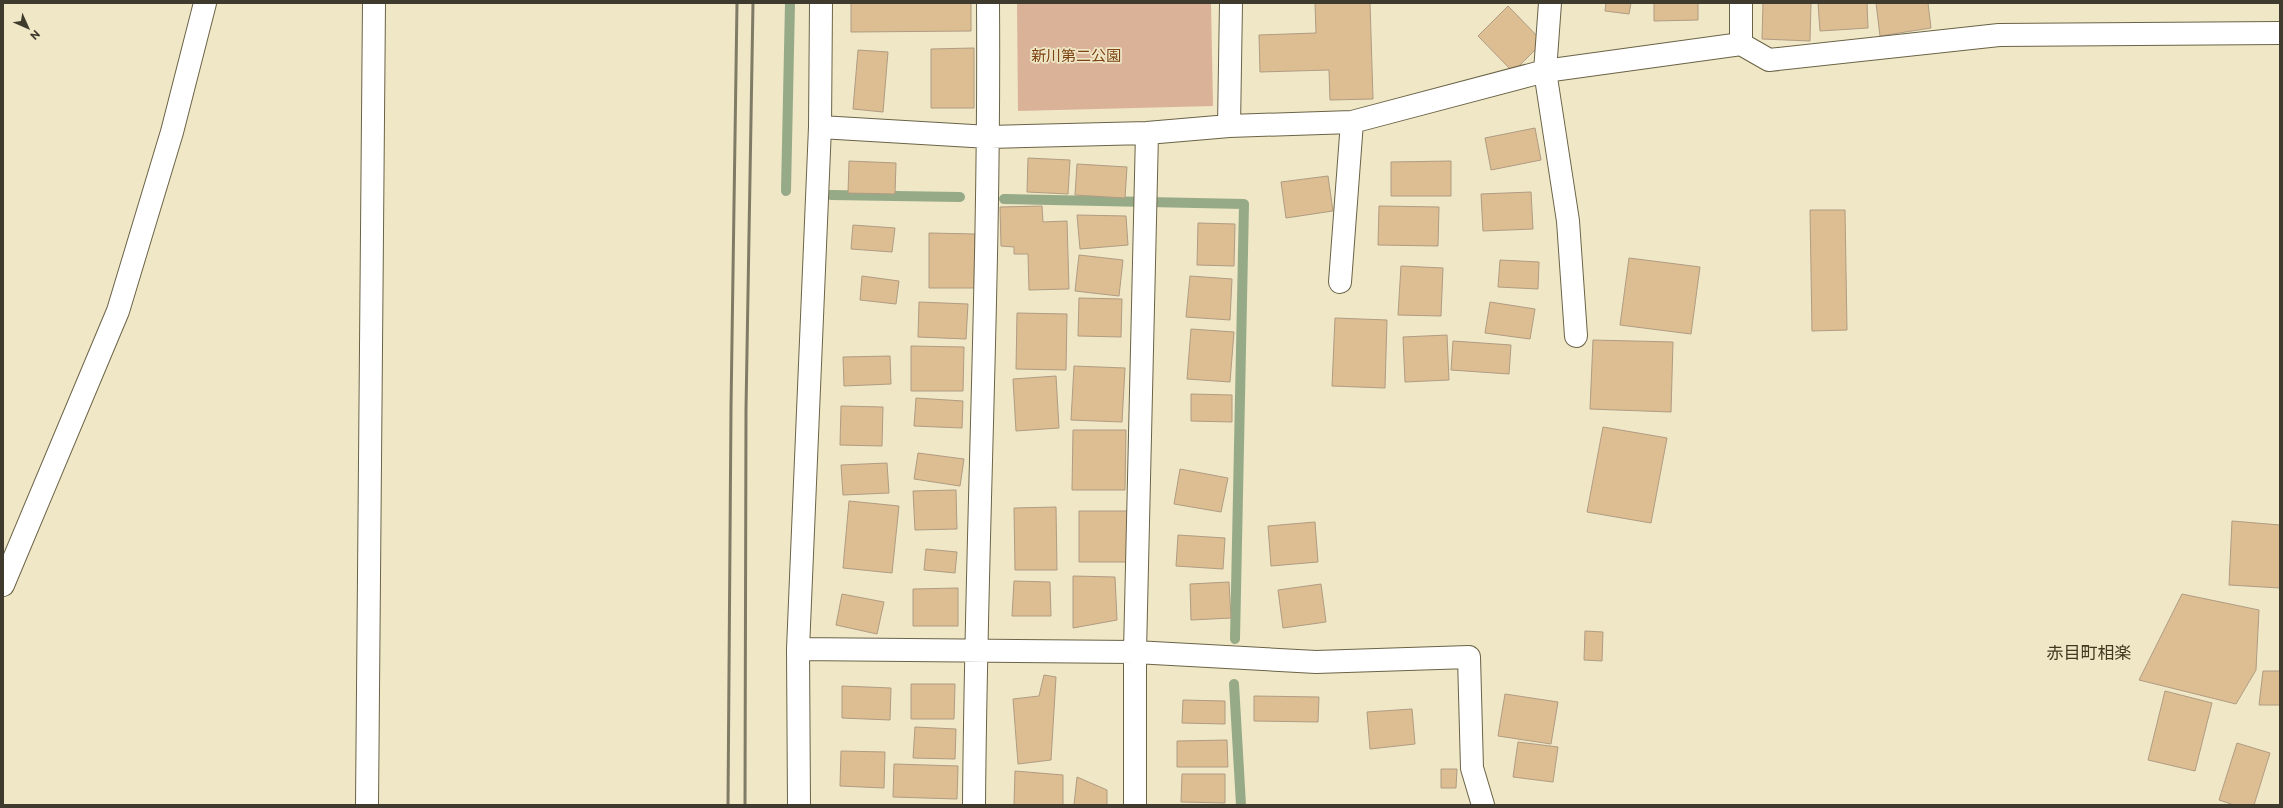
<svg xmlns="http://www.w3.org/2000/svg" width="2283" height="808" viewBox="0 0 2283 808" font-family="Commissioner,'Noto Sans JP',sans-serif">
	<style>
		.green { fill: #dab298 }
		.lines { fill: none; stroke-linecap: round; stroke-linejoin: round }
		.stream { stroke: #96aa88; stroke-width: 10 }
		.building { fill: #ddbd92; stroke: #b09c82 }
		.minor-casing { stroke: #6b6347; stroke-width: 24 }
		.minor { stroke: #fff; stroke-width: 22 }
		.rail { stroke: #807b66; stroke-width: 3 }
		.labels { text-anchor: middle; stroke-width: 3.5; stroke-linejoin: round; paint-order: stroke }
		.park-label { font-size: 15px; fill: #7c4314; stroke: #efe7c6 }
		.quarter-label { font-size: 17px; fill: #40391e; stroke: #efe7c6 }
	</style>
	<rect width="100%" height="100%" fill="#efe7c6"/>
	<!-- green -->
	<path class="green" d="M1017 3H1211L1213 106 1018 111Z"/>
	<g class="lines">
		<!-- stream -->
		<path class="stream" d="M786 191 790 3
			M831 195 960 197
			M1004 199 1244 204 1235 639
			M1234 684 1241 805"/>
	</g>
	<!-- building -->
	<path class="building" d="M851 3H971V31L851 32Z
		M1315 3H1370L1373 99 1330 100 1329 70 1260 72 1259 35 1316 33Z
		M1606 3H1631L1629 14 1605 11Z
		M1654 3H1698V20L1654 21Z
		M1763 3H1811L1810 41 1762 39Z
		M1818 3H1867L1868 28 1820 31Z
		M1876 3H1928L1931 28 1880 36Z
		M1508 6 1543 42 1513 72 1478 36Z
		M974 48V108H931V49Z
		M858 50 888 52 883 112 853 109Z
		M1535 128 1541 160 1491 170 1485 138Z
		M1028 158 1070 160 1068 194 1027 192Z
		M849 161 896 163 895 194 848 193Z
		M1451 161V196H1391V162Z
		M1077 164 1127 167 1125 198 1075 195Z
		M1328 176 1333 211 1286 218 1281 182Z
		M1531 192 1533 229 1483 231 1481 194Z
		M1042 206 1043 222 1067 221 1069 289 1029 290 1028 254H1014V247L1001 246 1000 207Z
		M1379 206 1439 207 1438 246 1378 245Z
		M1810 210H1845L1847 330 1812 331Z
		M1077 215 1126 216 1128 245 1080 249Z
		M1198 223 1235 224 1234 266 1197 265Z
		M853 225 895 228 892 252 851 249Z
		M929 233 975 234 974 288H929Z
		M1079 255 1123 260 1119 296 1075 291Z
		M1629 258 1700 267 1691 334 1620 325Z
		M1500 260 1539 262 1538 289 1498 287Z
		M1401 266 1443 268 1441 316 1398 315Z
		M862 276 899 281 896 304 860 300Z
		M1190 276 1232 279 1230 320 1186 317Z
		M1079 298 1122 299 1121 337 1078 336Z
		M919 302 968 304 966 339 918 337Z
		M1490 302 1535 309 1530 339 1485 333Z
		M1017 313 1067 314 1066 370 1016 369Z
		M1335 318 1387 320 1385 388 1332 386Z
		M1191 329 1234 332 1230 382 1187 379Z
		M1447 335 1449 380 1405 382 1403 337Z
		M1593 340 1673 342 1671 412 1590 409Z
		M1453 341 1511 345 1509 374 1451 370Z
		M911 346 964 347 963 391H911Z
		M890 356 891 384 844 386 843 357Z
		M1074 366 1125 368 1122 422 1071 420Z
		M1056 376 1059 428 1016 431 1013 379Z
		M1191 394 1232 395V422L1191 421Z
		M916 398 963 401 962 428 914 426Z
		M841 406 883 407 882 446 840 445Z
		M1603 427 1667 438 1651 523 1587 512Z
		M1073 430H1126L1125 490H1072Z
		M918 453 964 459 960 486 914 479Z
		M887 463 889 493 843 495 841 465Z
		M1180 469 1228 478 1221 512 1174 504Z
		M956 490 957 529 915 530 913 491Z
		M849 501 899 506 892 573 843 568Z
		M1056 507 1057 570H1015L1014 508Z
		M1079 511H1130V562H1079Z
		M2232 521 2280 525V588L2229 585Z
		M1315 522 1318 562 1271 566 1268 526Z
		M1178 535 1225 538 1223 569 1176 566Z
		M926 549 957 552 955 573 924 570Z
		M1073 576 1115 577 1117 620 1073 628Z
		M1014 581 1050 582 1051 616H1012Z
		M1229 582 1231 618 1191 620 1190 584Z
		M1321 584 1326 622 1283 628 1278 590Z
		M958 588V626H913V589Z
		M842 594 884 602 877 634 836 625Z
		M2182 594 2259 610 2256 670 2236 704 2139 680Z
		M1585 631 1603 632 1602 661 1584 660Z
		M2263 671H2280V705H2259Z
		M1044 675 1056 677 1051 760 1018 764 1013 699 1039 696Z
		M911 684H955L954 719H911Z
		M842 686 891 688 890 720 842 718Z
		M2165 691 2212 703 2195 771 2148 760Z
		M1505 694 1558 702 1551 744 1498 736Z
		M1254 696 1319 697 1318 722 1254 721Z
		M1183 700 1225 701V724L1182 723Z
		M1412 709 1415 744 1370 749 1367 712Z
		M915 727 956 729 955 759 913 758Z
		M1227 740 1228 767H1177V741Z
		M1518 742 1558 747 1553 782 1513 777Z
		M2237 743 2270 753 2254 805H2234L2219 800Z
		M841 751 885 752 884 788 840 786Z
		M894 764 958 766 957 799 893 797Z
		M1441 769H1457L1456 788H1441Z
		M1015 771 1063 775V805H1014Z
		M1182 774H1225V803L1181 802Z
		M1077 777 1107 790V805H1074Z"/>
	<g class="lines">
		<defs>
			<path id="minor" d="M1550 3 1545 71 1568 221 1576 336
				M1741 3V44
				M1229 126 1231 3
				M820 127 989 137 1147 133 1229 126 1352 122 1545 71 1741 44 1769 60 1999 35 2280 33
				M1340 282 1352 122
				M3 585 118 311 172 132 205 3
				M798 649 1135 652 1316 662 1469 657 1472 768 1483 805
				M367 805 374 3
				M799 805 798 649 820 127 821 3
				M974 805C976 538 990 270 988 3
				M1135 805V652L1147 133"/>
		</defs>
		<!-- minor casing -->
		<use href="#minor" class="minor-casing"/>
		<!-- minor -->
		<use href="#minor" class="minor"/>
		<!-- rail -->
		<path class="rail" d="M728 805 731 408 737 3
			M745 805 746 409 753 3"/>
	</g>
	<g class="labels">
		<!-- park labels -->
		<g class="park-label">
			<text x="1076" y="61">新川第二公園</text>
		</g>
		<!-- quarter labels -->
		<g class="quarter-label">
			<text x="2089" y="659">赤目町相楽</text>
		</g>
	</g>
	<!-- border -->
	<rect width="2283" height="808" fill="none" stroke="#3e3b2e" stroke-width="8"/>
	<!-- north arrow -->
	<g transform="translate(28 28) rotate(135)" stroke="#efe7c6" stroke-width="3" paint-order="stroke">
	<path d="M0-3L7 15L0 10L-7 15Z" fill="#3e3b2e"/>
	<text y="-6" font-size="11" font-weight="bold" text-anchor="middle" fill="#3e3b2e">N</text>
	</g>
</svg>
